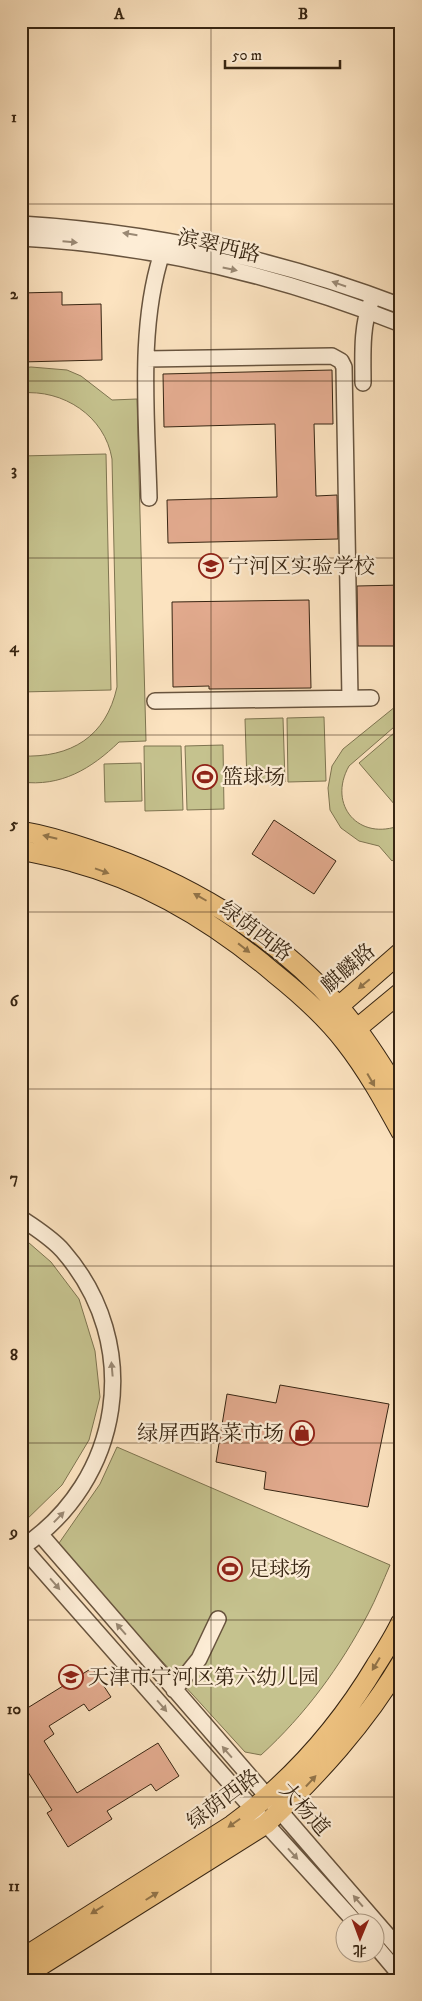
<svg xmlns="http://www.w3.org/2000/svg" width="422" height="2001" viewBox="0 0 422 2001" font-family="'IM FELL DW Pica','Noto Serif SC',serif">
	<style>
		.green { fill: #c5c28e; stroke: #7e7450 }
		.building { fill: #e3ab8f; stroke: #372512 }
		.lines { fill: none; stroke-linecap: round; stroke-linejoin: round }
		.minor-casing { stroke: #68543e; stroke-width: 18 }
		.major-casing { stroke: #372512; stroke-width: 21 }
		.minor { stroke: #fdedd6; stroke-width: 15 }
		.major { stroke: #eec280; stroke-width: 19 }
		.oneway { fill: #9a8974 }
		.oneway2 { fill: #927449 }
		.grid { fill: none; stroke: #372512; stroke-width: 1; stroke-opacity: 0.55 }
		.labels { text-anchor: middle; stroke-width: 4.5; stroke-linejoin: round; paint-order: stroke }
		.street-label { font-size: 21px; fill: #372512; stroke: #fdedd6 }
		.poi-label { font-size: 21px; fill: #372512; stroke: #fdedd6; text-anchor: start }
		.neatline { fill: none; stroke: #372512; stroke-width: 2 }
		.grid-label { font-size: 16px; text-anchor: middle; font-weight: bold; fill: #372512 }
	</style>
	<rect width="100%" height="100%" fill="#fce3c0"/>
	<filter id="stains"><feTurbulence type="fractalNoise" baseFrequency=".004" numOctaves="4"/><feColorMatrix values="0 0 0 0 .2 0 0 0 0 .09 0 0 0 0 .02 0 0 0 .5 -.17"/></filter>
	<radialGradient id="worn" r=".72"><stop offset=".6" stop-color="#630" stop-opacity="0"/><stop offset="1" stop-color="#630" stop-opacity=".3"/></radialGradient>
	<!-- green -->
	<path class="green" d="M31 367 67 370 81 376 112 400 137 399 146 741 119 742C91 769 61 787 21 782V756C71 758 106 737 117 687L112 459C105 416 63 389 21 393V368Z
		M106 454 111 690 21 692V456Z
		M401 702V721L349 766C327 805 359 842 401 825V853L392 861 379 846 359 841 341 828 330 810 328 788 332 766 343 749Z
		M324 717 326 781 288 782 287 718Z
		M283 718 285 782 247 783 245 719Z
		M401 727V812L359 763Z
		M223 745 224 809 187 810 185 746Z
		M144 746H181L183 810 145 811Z
		M141 763 142 801 105 802 104 764Z
		M21 1236 51 1262 79 1299 95 1351 100 1397 89 1440 62 1485 21 1525Z
		M117 1447 390 1565C383 1581 376 1599 368 1614 340 1667 305 1715 261 1755L245 1752 57 1546 100 1484Z"/>
	<!-- building -->
	<path class="building" d="M62 292V305L101 304 102 360 21 362V293Z
		M332 370 333 424H314L316 496 337 495 338 539 168 543 167 500 277 497 275 424 164 427 163 374Z
		M401 585V646H358L357 586Z
		M309 600 311 688 209 689V686L173 687 172 602Z
		M274 820 336 861 314 894 252 854Z
		M280 1385 389 1404 368 1507 264 1489 266 1472 216 1462 227 1394 276 1403Z
		M92 1668 111 1697 89 1711 84 1704 49 1726 54 1734 44 1741 77 1793 158 1743 179 1776 156 1791 151 1784 107 1811 112 1819 68 1847 47 1813 52 1810 21 1761V1712Z"/>
	<g class="lines">
		<defs>
			<path id="minor" d="M21 224C152 232 279 259 401 306
				M21 238C151 245 280 276 401 324
				M146 359 332 356 341 361 344 367 350 698
				M363 383C363 356 361 327 371 302
				M149 498C147 418 137 323 164 247
				M155 701 371 698
				M21 1218C35 1228 52 1238 63 1251 144 1344 123 1481 21 1548
				M41 1535 401 1951
				M23 1548 266 1824 357 1924
				M174 1690 199 1659 218 1619
				M374 1944 401 1976"/>
			<path id="major" d="M21 831C45 835 68 842 91 850 184 880 274 933 339 1007 363 1034 383 1066 401 1097
				M21 850C38 854 56 857 73 862 148 882 215 923 274 973 299 993 325 1016 345 1042 367 1070 384 1101 401 1132
				M330 1014 401 952
				M348 1036 401 992
				M21 1959 232 1825C290 1782 339 1727 376 1665 385 1651 394 1637 401 1622
				M21 1978 266 1824C317 1776 365 1724 401 1663"/>
		</defs>
		<!-- minor casing -->
		<use href="#minor" class="minor-casing"/>
		<!-- major casing -->
		<use href="#major" class="major-casing"/>
		<!-- minor -->
		<use href="#minor" class="minor"/>
		<!-- major -->
		<use href="#major" class="major"/>
	</g>
	<!-- one-way arrows -->
	<defs><path id="oneway-solid" d="M-6-.8H1V-3.2L6.5 0L1 3.2V.8H-6Z" transform="scale(1.25)"/></defs>
	<g class="oneway">
		<use href="#oneway-solid" transform="translate(130 234) rotate(-171)"/>
		<use href="#oneway-solid" transform="translate(70 242) rotate(5)"/>
		<use href="#oneway-solid" transform="translate(230 269) rotate(12)"/>
		<use href="#oneway-solid" transform="translate(339 284) rotate(-161)"/>
		<use href="#oneway-solid" transform="translate(112 1369) rotate(-95)"/>
		<use href="#oneway-solid" transform="translate(59 1517) rotate(-46)"/>
		<use href="#oneway-solid" transform="translate(55 1584) rotate(49)"/>
		<use href="#oneway-solid" transform="translate(121 1629) rotate(-131)"/>
		<use href="#oneway-solid" transform="translate(162 1706) rotate(49)"/>
		<use href="#oneway-solid" transform="translate(227 1752) rotate(-131)"/>
		<use href="#oneway-solid" transform="translate(293 1854) rotate(48)"/>
		<use href="#oneway-solid" transform="translate(358 1901) rotate(-131)"/>
	</g>
	<g class="oneway2">
		<use href="#oneway-solid" transform="translate(50 837) rotate(-166)"/>
		<use href="#oneway-solid" transform="translate(102 871) rotate(20)"/>
		<use href="#oneway-solid" transform="translate(200 897) rotate(-150)"/>
		<use href="#oneway-solid" transform="translate(244 948) rotate(38)"/>
		<use href="#oneway-solid" transform="translate(364 984) rotate(140)"/>
		<use href="#oneway-solid" transform="translate(371 1080) rotate(60)"/>
		<use href="#oneway-solid" transform="translate(376 1664) rotate(121)"/>
		<use href="#oneway-solid" transform="translate(311 1781) rotate(-47)"/>
		<use href="#oneway-solid" transform="translate(234 1823) rotate(145)"/>
		<use href="#oneway-solid" transform="translate(152 1896) rotate(-32)"/>
		<use href="#oneway-solid" transform="translate(97 1910) rotate(148)"/>
	</g>
	<!-- grid -->
	<path class="grid" d="M211 21V1980M21 204H401M21 381H401M21 558H401M21 735H401M21 912H401M21 1089H401M21 1266H401M21 1443H401M21 1620H401M21 1797H401"/>
	<!-- icons -->
	<defs>
		<symbol id="school-ring" viewBox="-11 -11 22 22"><circle r="9.5" fill="#fdedd6" stroke="#8f2418" stroke-width="1.5"/><path d="M0-5L7-2L0 1L-7-2ZM-4 1L0 2.5L4 1V4Q0 6-4 4Z" fill="#8f2418"/></symbol>
		<symbol id="stadium-ring" viewBox="-11 -11 22 22"><circle r="9.5" fill="#fdedd6" stroke="#8f2418" stroke-width="1.5"/><path d="M0-5a6.5 5 0 1 0 0 10a6.5 5 0 1 0 0-10ZM-3.5-1.8h7v3.6h-7Z" fill="#8f2418"/></symbol>
		<symbol id="shop-ring" viewBox="-11 -11 22 22"><circle r="9.5" fill="#fdedd6" stroke="#8f2418" stroke-width="1.5"/><path d="M-5-2.5h2.3a2.7 3.5 0 0 1 5.4 0H5L5.5 6h-11ZM-1.5-2.5h3a1.5 2.3 0 0 0-3 0Z" fill="#8f2418"/></symbol>
	</defs>
	<g fill-rule="evenodd">
		<use href="#school-ring" x="197" y="552" width="28" height="28"/>
		<use href="#stadium-ring" x="191" y="763" width="28" height="28"/>
		<use href="#shop-ring" x="288" y="1419" width="28" height="28"/>
		<use href="#stadium-ring" x="216" y="1555" width="28" height="28"/>
		<use href="#school-ring" x="57" y="1663" width="28" height="28"/>
	</g>
	<g class="labels">
		<!-- street labels -->
		<g class="street-label">
			<text transform="translate(219 246) rotate(13)" y="7">滨翠西路</text>
			<text transform="translate(256 931) rotate(37)" y="7">绿荫西路</text>
			<text transform="translate(348 968) rotate(-41)" y="7">麒麟路</text>
			<text transform="translate(223 1799) rotate(-37)" y="7">绿荫西路</text>
			<text transform="translate(305 1809) rotate(48)" y="7">大杨道</text>
		</g>
		<!-- poi labels -->
		<g class="poi-label">
			<text x="228" y="573">宁河区实验学校</text>
			<text x="222" y="784">篮球场</text>
			<text x="284" y="1440" text-anchor="end">绿屏西路菜市场</text>
			<text x="248" y="1576">足球场</text>
			<text x="88" y="1684">天津市宁河区第六幼儿园</text>
		</g>
	</g>
	<!-- margin -->
	<rect width="422" height="2001" fill="none" stroke="#fce3c0" stroke-width="55"/>
	<!-- north arrow -->
	<g transform="translate(360 1938) rotate(181)"><circle r="24" fill="#fdedd6" stroke="#ae9d88"/>
	<path d="M0-4L9 19L0 12L-9 19Z" fill="#8f2418"/>
	<text y="-8" font-size="14" font-weight="bold" text-anchor="middle" fill="#372512">北</text>
	</g>
	<!-- scale -->
	<path d="M225 60v8h115v-8" fill="none" stroke="#372512" stroke-width="2.5"/>
	<text x="232" y="60" font-size="15" fill="#372512" stroke="#fdedd6" stroke-width="4" paint-order="stroke">50 m</text>
	<rect x="28" y="28" width="366" height="1946" class="neatline"/>
	<g class="grid-label">
		<text x="119" y="19">A</text>
		<text x="303" y="19">B</text>
		<text x="14" y="122">1</text>
		<text x="14" y="299">2</text>
		<text x="14" y="475">3</text>
		<text x="14" y="652">4</text>
		<text x="14" y="829">5</text>
		<text x="14" y="1006">6</text>
		<text x="14" y="1183">7</text>
		<text x="14" y="1360">8</text>
		<text x="14" y="1537">9</text>
		<text x="14" y="1714">10</text>
		<text x="14" y="1891">11</text>
	</g>
	<rect width="100%" height="100%" filter="url(#stains)"/>
	<rect width="100%" height="100%" fill="url(#worn)"/>
</svg>
